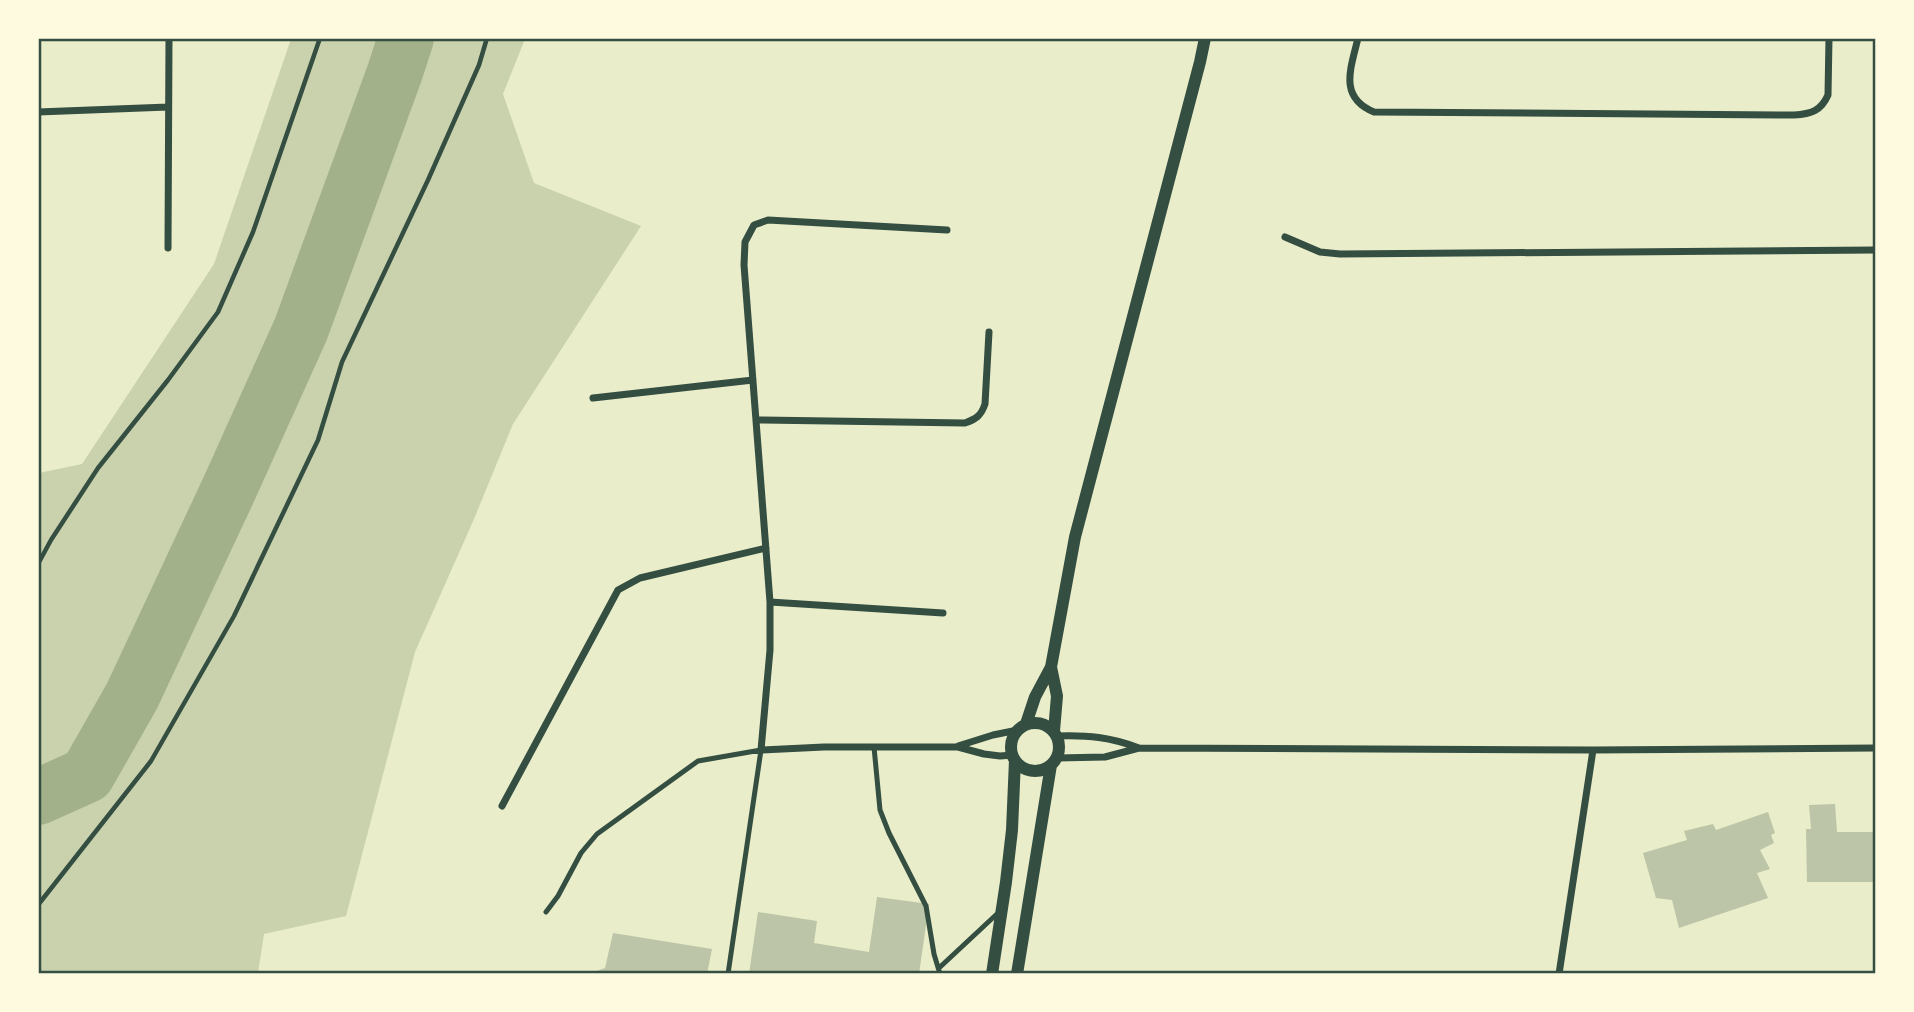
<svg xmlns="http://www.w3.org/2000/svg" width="1914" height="1012" viewBox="0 0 1914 1012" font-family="'PT Serif',serif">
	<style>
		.green { fill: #cad2ad }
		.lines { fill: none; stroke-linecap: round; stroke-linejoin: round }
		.river { stroke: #a3b18a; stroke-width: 56 }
		.building { fill: #bcc5a7 }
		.path { stroke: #344e41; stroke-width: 4.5 }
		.service { stroke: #344e41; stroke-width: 5 }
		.minor { stroke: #344e41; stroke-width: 7 }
		.tertiary { stroke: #344e41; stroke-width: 12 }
		.neatline { fill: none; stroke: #344e41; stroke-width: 2.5 }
	</style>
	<rect width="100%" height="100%" fill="#e9edc9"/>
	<!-- green -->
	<path class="green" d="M291 39H525L503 94 534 183 641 226 513 424 474 519 415 652 346 916 264 934 258 973 39 974V473L82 464 214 264Z"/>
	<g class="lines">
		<!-- river -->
		<path class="river" d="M38 797 87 775 132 696 228 491 301 329 395 72 406 38"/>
	</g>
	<!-- building -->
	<path class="building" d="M1835 804 1837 832H1876V882H1807L1806 829H1811L1809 805Z
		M1768 812 1775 833 1771 835 1774 843 1760 850 1770 869 1757 873 1768 898 1679 928 1672 900 1656 898 1643 853 1687 840 1684 831 1713 824 1716 830Z
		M877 897 929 904 919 974H749L758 912 817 921 814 943 869 952Z
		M613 933 712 949 707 974H589L605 968Z"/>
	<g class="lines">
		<!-- path -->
		<path class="path" d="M38 564 51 540 98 468 168 380 218 312 253 232 320 38
			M38 905 151 761 234 616 318 440 342 362 428 180 479 65 487 38"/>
		<!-- service -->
		<path class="service" d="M874 747 880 810 889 833 926 906 934 954 940 974
			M546 912 558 896 581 853 597 834 698 761 761 750 728 974
			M939 968 998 913"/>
		<!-- minor -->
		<path class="minor" d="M1358 38C1351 68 1338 97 1374 112L1794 115C1811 114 1821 111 1828 95L1829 38
			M38 112 168 107
			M947 230 768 220 754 225 745 242 744 265 770 602V650L761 750 824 747H958L984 754 1000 756 1013 755
			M1285 237 1320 252 1340 254 1876 250
			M168 248 169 38
			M593 398 753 380
			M756 420 965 423C976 419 981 416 985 404L989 332
			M770 602 943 613
			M1057 736C1088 735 1110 737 1139 748
			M958 746 993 735 1018 730
			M1057 758 1105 757 1139 748 1593 750 1876 748
			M502 806 618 590 640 578 766 548
			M1559 974 1593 750"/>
		<!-- tertiary -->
		<path class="tertiary" d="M1051 667 1057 696 1054 731
			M1011 747a24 24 0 1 1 48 0a24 24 0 1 1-48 0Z
			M1026 724 1035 697 1051 667 1075 537 1200 62 1205 38
			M992 974 1006 882 1012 830 1015 760
			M1017 974 1051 765"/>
	</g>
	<!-- border -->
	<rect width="1914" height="1012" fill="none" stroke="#fefae0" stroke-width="80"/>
	<rect x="40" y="40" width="1834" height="932" class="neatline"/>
</svg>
